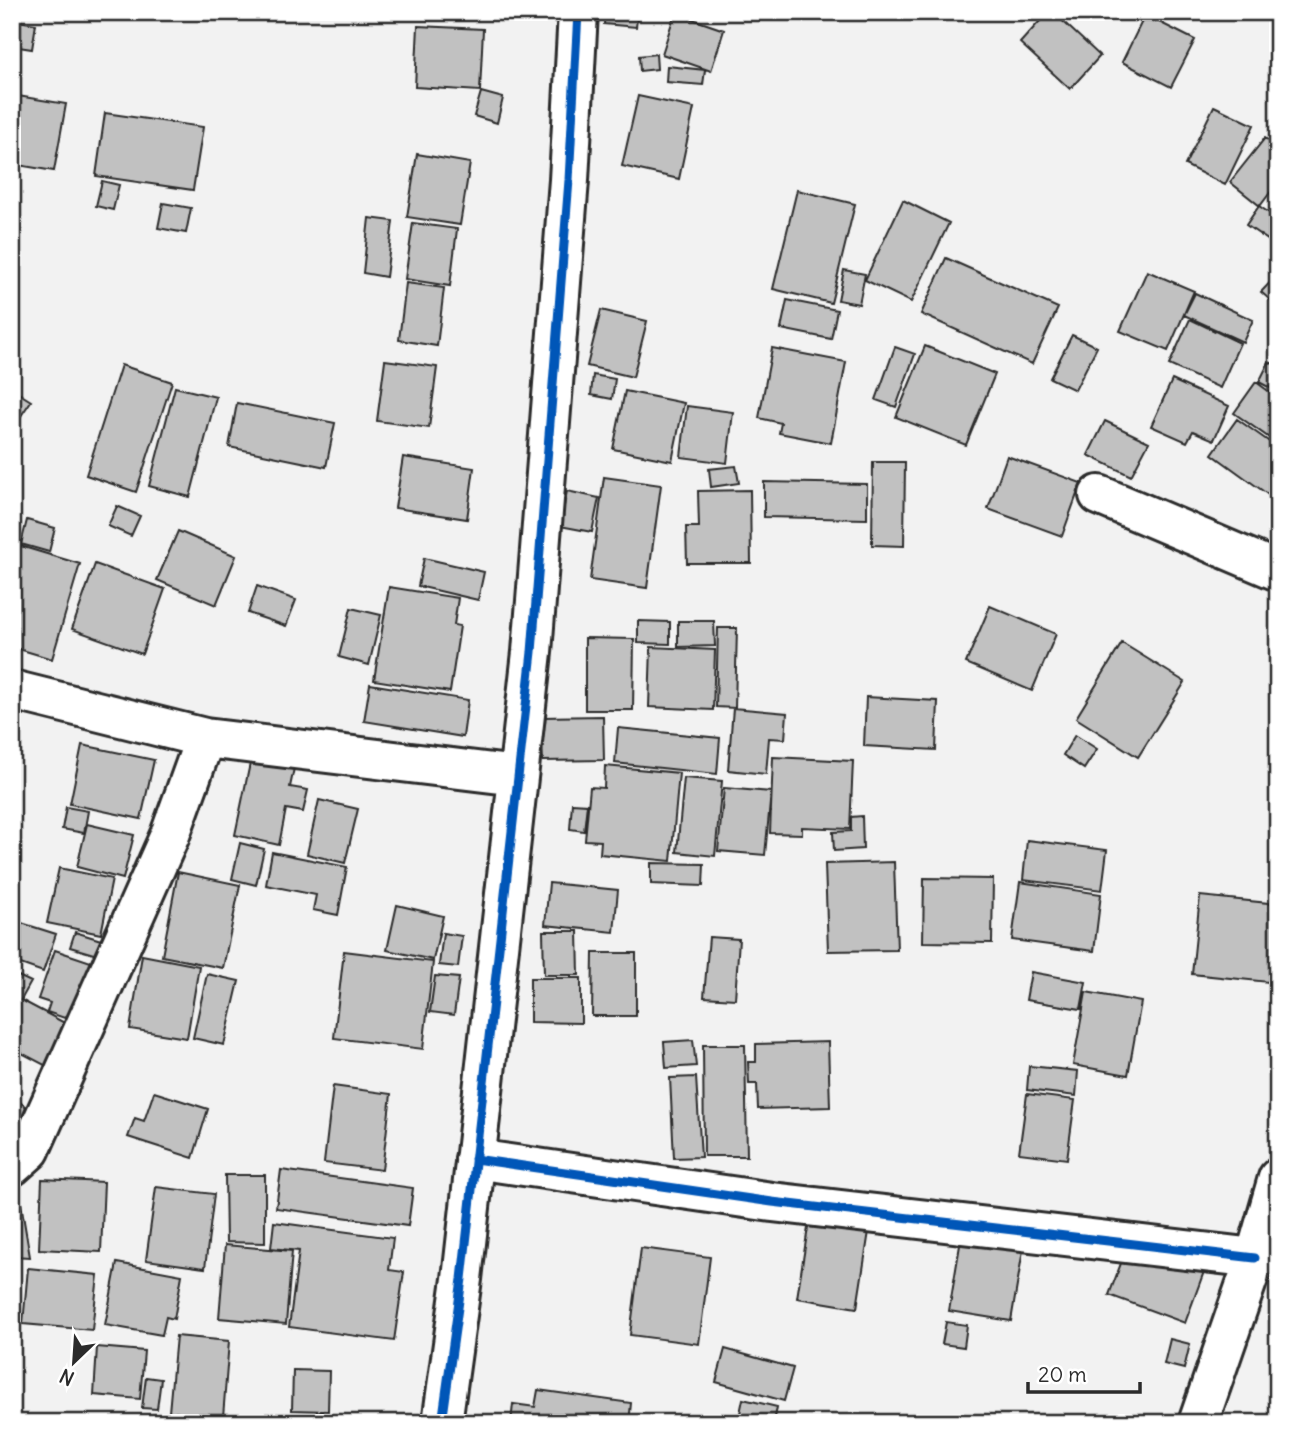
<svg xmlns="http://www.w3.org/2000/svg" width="1290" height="1435" viewBox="0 0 1290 1435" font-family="Delius,sans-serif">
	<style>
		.building { fill: #c1c1c1; stroke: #2b2b2b; stroke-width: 2 }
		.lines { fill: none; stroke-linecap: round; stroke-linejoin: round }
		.minor-casing { stroke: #2b2b2b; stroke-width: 44 }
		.minor { stroke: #fff; stroke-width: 38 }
		.cycleway-casing { stroke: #fff; stroke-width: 13 }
		.cycleway { stroke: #0057b8; stroke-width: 9 }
	</style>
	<rect width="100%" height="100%" fill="#f2f2f2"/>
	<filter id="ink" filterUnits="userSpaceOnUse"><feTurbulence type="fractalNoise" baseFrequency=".0143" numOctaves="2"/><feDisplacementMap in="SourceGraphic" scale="14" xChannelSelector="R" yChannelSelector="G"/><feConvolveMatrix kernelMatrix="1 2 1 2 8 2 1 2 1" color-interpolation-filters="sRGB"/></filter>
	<g filter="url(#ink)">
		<!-- building -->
		<path class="building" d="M605 12H638L636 27 604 24Z
			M1048 12H1053L1100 56 1070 89 1020 43Z
			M675 13 724 30 711 71 662 54Z
			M1145 15 1195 40 1171 87 1122 62Z
			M12 20 36 24 32 49 12 46Z
			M418 26 483 29 480 91 415 87Z
			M656 54 657 69 640 71 639 56Z
			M667 66 705 70 703 85 666 82Z
			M481 92 503 98 497 123 474 116Z
			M12 95 66 104 54 171 12 164Z
			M638 96 694 108 679 179 622 166Z
			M1214 106 1254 125 1225 185 1185 165Z
			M105 113 203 127 193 190 96 176Z
			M1265 138 1278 148V182L1260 206 1230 182Z
			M417 154 470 163 460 225 407 217Z
			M102 181 119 185 113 210 96 206Z
			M797 190 855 204 831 303 773 289Z
			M903 200 949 223 911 302 865 280Z
			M163 203 191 208 186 233 158 228Z
			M1259 206 1278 219V247L1246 225Z
			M369 218 393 221 386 277 363 273Z
			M413 223 457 229 450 286 405 279Z
			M946 258 1058 308 1032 364 921 314Z
			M844 270 865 274 859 304 838 300Z
			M1147 271 1194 291 1168 351 1120 331Z
			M1278 274V307L1261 292Z
			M406 283 444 288 437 346 399 340Z
			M1195 293 1253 320 1243 342 1184 315Z
			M787 300 837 310 831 339 781 329Z
			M601 310 647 321 633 377 587 366Z
			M1190 319 1240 343 1220 388 1169 365Z
			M1072 335 1097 347 1075 390 1050 378Z
			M925 346 995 374 966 445 896 417Z
			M895 347 915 354 896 407 876 400Z
			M772 348 846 362 831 443 779 433 781 423 759 418Z
			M385 360 437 367 429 428 377 421Z
			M1269 362 1278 366V392L1259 382Z
			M121 365 172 382 136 492 86 475Z
			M593 375 615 379 612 399 591 395Z
			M1172 380 1229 406 1214 440 1193 431 1187 442 1151 426Z
			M1256 382 1278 398V444L1234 413Z
			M175 387 216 397 190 497 149 486Z
			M12 389 31 401 12 429Z
			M625 391 684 403 672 461 613 449Z
			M237 403 335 423 326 467 229 447Z
			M687 406 733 412 727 463 681 457Z
			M1237 419 1278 448V494L1274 499 1212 454Z
			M1105 421 1149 442 1131 476 1088 455Z
			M1007 456 1081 483 1062 536 988 509Z
			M403 457 474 468 467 519 395 508Z
			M873 462H905L904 546 872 545Z
			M736 466 739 483 711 487 709 469Z
			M604 477 661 485 647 588 590 580Z
			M764 482 867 484V519L764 517Z
			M750 490 751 563H687L686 527H699L698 491Z
			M567 491 599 498 592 532 560 526Z
			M117 506 140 516 131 536 108 526Z
			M27 520 55 528 49 552 21 544Z
			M178 531 236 556 216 605 157 580Z
			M17 545 80 564 52 659 12 647V562Z
			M424 558 484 572 478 600 418 586Z
			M95 564 165 589 142 654 72 629Z
			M257 586 296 600 286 626 248 613Z
			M389 587 458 598 454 625 460 626 450 692 374 680Z
			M990 606 1056 634 1032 691 966 663Z
			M351 608 381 615 369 665 339 657Z
			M638 621 670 622V644L638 643Z
			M678 621H714L715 646 678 647Z
			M718 628H737L735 708 716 707Z
			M585 638 634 639 633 710H585Z
			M1122 643 1185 682 1138 757 1076 718Z
			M651 647 715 650 713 710 649 707Z
			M370 684 468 700 463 737 364 721Z
			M866 697 938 701 936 750 864 746Z
			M733 708 787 713 785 739 769 738 766 774 728 770Z
			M603 716 604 760 543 761 541 717Z
			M618 728 720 738 717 774 615 763Z
			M1075 735 1097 749 1084 769 1063 755Z
			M82 745 154 760 141 819 70 804Z
			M253 749 296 759 290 787 308 790 303 812 286 809 279 845 235 835Z
			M773 757 853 761 850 829 802 827V834L770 833Z
			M605 766 679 773 671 861 600 854 601 841 585 840 590 787 604 788Z
			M684 778 722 781 715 856 677 852Z
			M724 788 771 792 765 855 718 851Z
			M319 800 358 809 345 863 307 854Z
			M572 803 587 804 584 831 570 829Z
			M66 807 88 811 84 833 62 829Z
			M862 816 863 849 834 851 833 832 851 831V817Z
			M87 824 134 835 123 879 77 867Z
			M1027 840 1107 850 1102 890 1023 880Z
			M240 843 264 849 256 885 232 879Z
			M272 852 347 867 338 915 313 910 316 895 266 885Z
			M894 862 897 950 828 951 825 864Z
			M651 863 704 864 703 886 651 884Z
			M59 868 112 879 101 934 47 923Z
			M178 872 240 885 223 968 162 956Z
			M924 878 993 879 992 943 923 942Z
			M1020 882 1101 894 1094 951 1012 940Z
			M549 883 618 890 614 932 545 925Z
			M1200 896 1278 904V983L1192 974Z
			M397 905 443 916 433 960 387 950Z
			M12 920 56 934 43 972 12 961Z
			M543 931H578L579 975H544Z
			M75 932 101 940 97 955 70 947Z
			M443 933 462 936 458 967 439 965Z
			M709 937 739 939 735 999 704 997Z
			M55 950 103 966 82 1024 47 1012 50 1003 38 999Z
			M344 951 433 962 423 1049 334 1038Z
			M593 953H636V1016H592Z
			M142 955 199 966 187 1038 130 1029Z
			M1031 972 1086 982 1081 1009 1026 1000Z
			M12 973 31 982 21 1000 76 1029 54 1070 12 1048Z
			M207 974 239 981 224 1045 193 1038Z
			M435 976 459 978 454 1015 430 1012Z
			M530 978H581V1023L530 1022Z
			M1086 992 1141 1002 1128 1075 1073 1065Z
			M693 1040 696 1066 666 1068 664 1042Z
			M828 1042 830 1107 758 1109 757 1084H749L748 1062H756V1044Z
			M703 1045H745L747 1156H704Z
			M1029 1066 1078 1071 1076 1096 1027 1090Z
			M696 1077 701 1157 674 1158 670 1078Z
			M333 1086 391 1094 382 1170 324 1163Z
			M154 1092 208 1109 193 1158 128 1137 135 1118 144 1121Z
			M1027 1094 1075 1100 1067 1159 1019 1153Z
			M12 1096 34 1113 12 1142Z
			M281 1170 413 1188 408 1226 276 1208Z
			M225 1175H265V1243L226 1242Z
			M42 1179 104 1182 101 1252 39 1249Z
			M18 1185 30 1257 12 1256V1189Z
			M156 1187 214 1194 205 1268 146 1260Z
			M810 1215 870 1225 857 1308 797 1298Z
			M274 1222 393 1238 389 1270 404 1272 394 1341 289 1327 299 1251 271 1248Z
			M1134 1229 1209 1258 1185 1323 1109 1295Z
			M961 1239 1023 1250 1011 1321 949 1311Z
			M225 1245 292 1251 286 1324 219 1318Z
			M641 1248 710 1257 699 1344 630 1335Z
			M117 1263 182 1275 174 1319 166 1317 162 1335 105 1325Z
			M28 1268 98 1275 92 1330 23 1324Z
			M946 1322 967 1325 964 1347 942 1344Z
			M176 1336 229 1341 223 1417 169 1412Z
			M1170 1339 1190 1344 1184 1369 1164 1364Z
			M97 1347 144 1351 140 1399 94 1395Z
			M725 1349 793 1368 784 1401 716 1382Z
			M293 1370 329 1371 328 1411 292 1410Z
			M146 1377 161 1379 157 1409 142 1408Z
			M538 1390 631 1403 629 1423H511L513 1404 535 1407Z
			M743 1399 777 1407 774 1423H738Z"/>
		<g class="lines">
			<defs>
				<path id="minor" d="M1099 495 1278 571
					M12 690 205 738 517 776
					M475 1159 772 1202 1255 1258
					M12 1166 30 1150 170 835 205 738
					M442 1423 462 1279 532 652 569 180 578 12
					M1198 1423 1255 1258 1278 1178"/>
			</defs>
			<!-- minor casing -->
			<use href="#minor" class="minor-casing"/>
			<!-- minor -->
			<use href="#minor" class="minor"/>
			<defs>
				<path id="cycleway" d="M475 1159 772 1202 1255 1258
					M442 1423 462 1279 532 652 569 180 578 12"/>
			</defs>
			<!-- cycleway casing -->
			<use href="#cycleway" class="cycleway-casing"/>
			<!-- cycleway -->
			<use href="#cycleway" class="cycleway"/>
		</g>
	</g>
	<!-- margin -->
	<rect width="1290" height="1435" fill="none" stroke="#fff" stroke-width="42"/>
	<rect x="21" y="21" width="1248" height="1393" fill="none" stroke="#2b2b2b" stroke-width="2.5" filter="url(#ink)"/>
	<!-- north arrow -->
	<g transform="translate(74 1362) rotate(205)" stroke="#ffffff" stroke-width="5" paint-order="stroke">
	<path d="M0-5L12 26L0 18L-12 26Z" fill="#2b2b2b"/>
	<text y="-10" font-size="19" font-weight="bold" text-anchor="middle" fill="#2b2b2b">N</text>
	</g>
	<!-- scale -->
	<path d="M1028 1382v10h112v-10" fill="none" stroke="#2b2b2b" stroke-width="3.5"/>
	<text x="1038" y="1382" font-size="21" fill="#2b2b2b" stroke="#ffffff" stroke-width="5" paint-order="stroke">20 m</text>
</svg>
